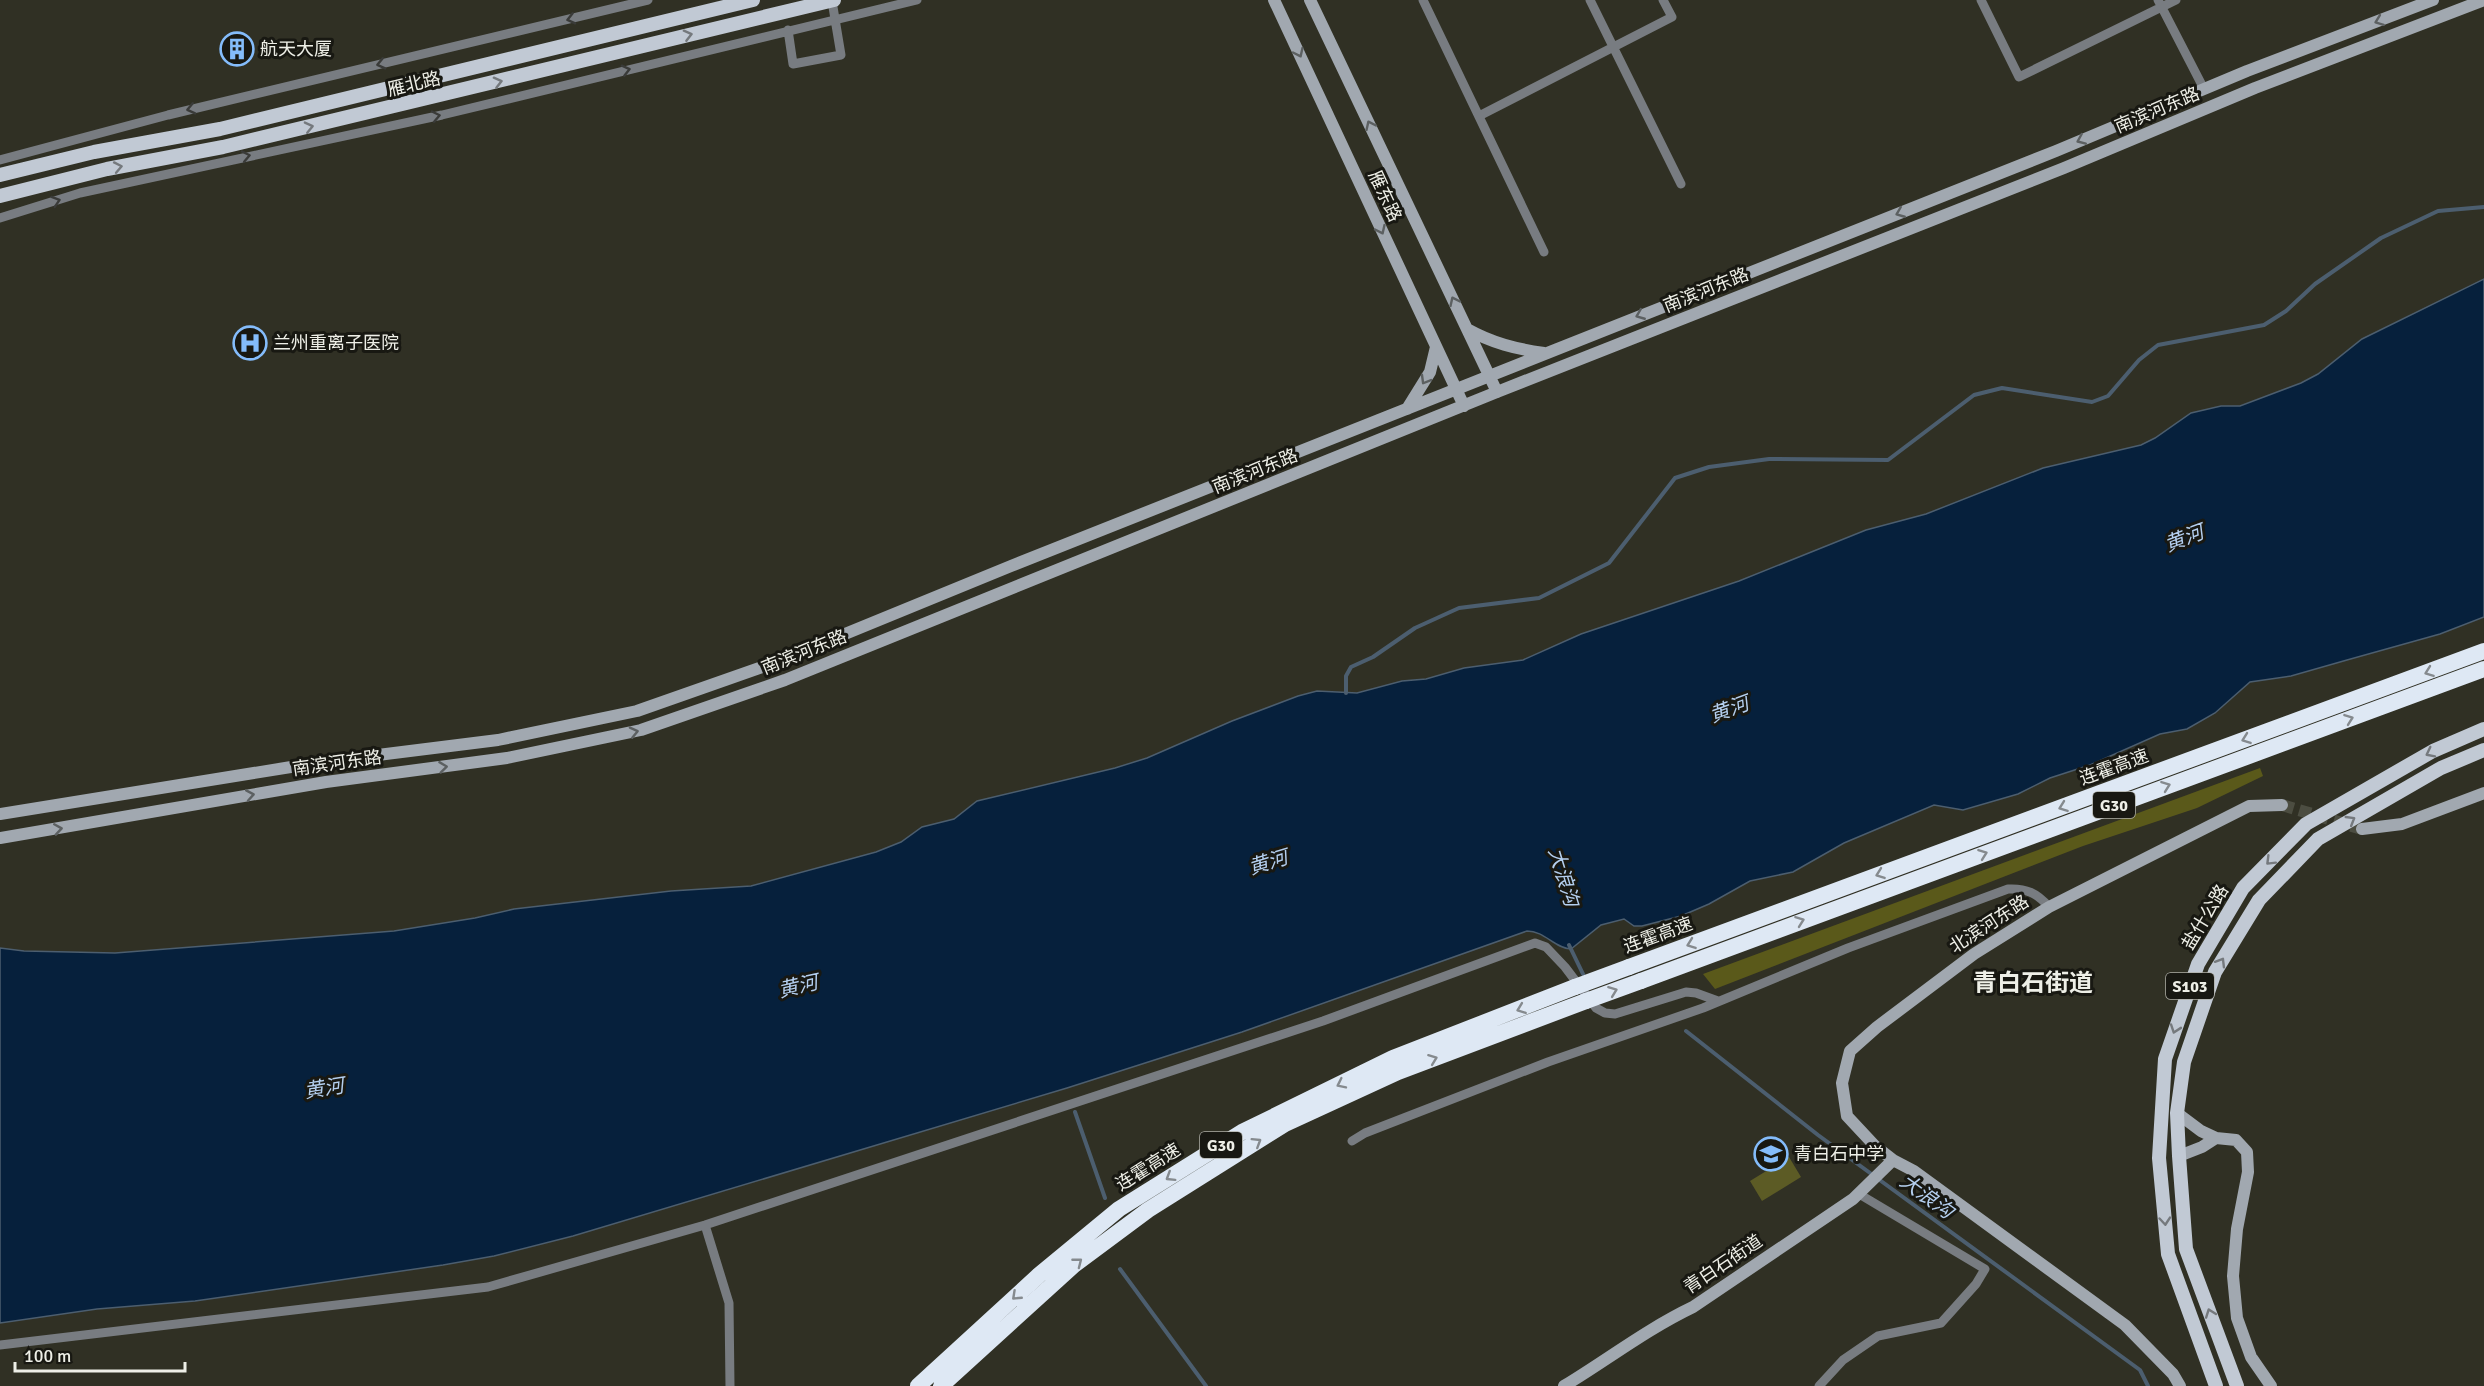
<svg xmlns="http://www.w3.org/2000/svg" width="2484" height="1386" viewBox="0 0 2484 1386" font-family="Signika,'Noto Sans SC',sans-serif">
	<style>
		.green { fill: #5c5b25 }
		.forest { fill: #5a591a }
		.water { fill: #06203c; stroke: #4c5e6f; stroke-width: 1.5 }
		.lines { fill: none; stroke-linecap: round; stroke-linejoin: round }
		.stream { stroke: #4c5e6f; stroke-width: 4 }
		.secondary-tunnel { stroke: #4c4d41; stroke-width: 12; stroke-dasharray: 12 6; stroke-linecap: butt }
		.street { stroke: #787c81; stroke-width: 9 }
		.secondary { stroke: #a1a8b0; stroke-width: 12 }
		.primary { stroke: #c1c9d4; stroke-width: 14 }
		.highway { stroke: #dee8f4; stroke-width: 16 }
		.highway-bridge { stroke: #dee8f4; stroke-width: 16 }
		.oneway { stroke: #3a3b39 }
		.oneway2 { stroke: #5c6061 }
		.oneway3 { stroke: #75797d }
		.oneway4 { stroke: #858a8e }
		.labels { text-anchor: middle; stroke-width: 6; stroke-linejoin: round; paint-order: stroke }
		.shield { fill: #181812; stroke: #aeaea7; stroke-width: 1.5 }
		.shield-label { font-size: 16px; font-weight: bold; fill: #eeefe7 }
		.poi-label { font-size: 18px; fill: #eeefe7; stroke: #181812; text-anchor: start }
		.street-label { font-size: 18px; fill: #eeefe7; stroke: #181812 }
		.water-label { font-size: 20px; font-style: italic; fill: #b4cfef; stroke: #181812 }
		.district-label { font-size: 24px; font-weight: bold; fill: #eeefe7; stroke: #181812 }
	</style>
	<rect width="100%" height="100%" fill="#303024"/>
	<!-- green -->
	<path class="green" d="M1789 1157 1801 1177 1762 1201 1750 1181Z"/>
	<!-- forest -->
	<path class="forest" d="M2260 768 2263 776 2197 808 2083 846 1715 989 1703 974Z"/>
	<!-- water -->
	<path class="water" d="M2484 279V617L2440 634 2347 660 2291 676 2250 682 2215 713 2187 729 2160 734 2090 765 2050 778 2018 794 1963 810 1934 805 1844 843 1793 872 1750 881 1709 904 1681 916 1642 926H1634L1624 919 1601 925 1571 949C1554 948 1545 931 1527 931L1242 1032 1067 1088 573 1236 494 1256 443 1265 195 1301 97 1309 0 1323V948L24 951 115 953 394 931 475 918 514 909 671 891 751 886 876 852 901 842 922 827 954 819 977 801 1115 768 1147 758 1232 721 1298 696 1317 691 1357 693 1402 681 1426 679 1464 668 1523 660 1581 634 1739 581 1866 530 1926 514 2043 468 2141 445 2155 438 2191 413 2221 406H2240L2301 383 2318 374 2362 339Z"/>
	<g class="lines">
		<!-- stream -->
		<path class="stream" d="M1346 693V676L1351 667 1373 657 1415 628 1459 608 1539 598 1609 563 1675 478 1709 467 1769 459 1888 460 1974 395 2002 388 2092 402 2108 396 2139 360 2158 345 2264 325 2286 311 2315 284 2381 238 2438 211 2484 207
			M1569 945 1583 974
			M1686 1031 1818 1135 2140 1370 2148 1386
			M1075 1112 1105 1198
			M1120 1269 1206 1386"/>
		<!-- secondary-tunnel -->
		<path class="secondary-tunnel" d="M2282 805 2362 829"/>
		<!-- street -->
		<path class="street" d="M1423 0 1544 252
			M1590 0 1681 184
			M1981 0 2019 77 2176 0
			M2158 0 2204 89
			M788 30 793 64 841 55 832 1
			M1479 116 1672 17 1663 0
			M0 160 168 115 648 0
			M0 218 80 193 442 115 917 0
			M1352 1141 1365 1133 1548 1062 1703 1008 1848 948 2008 889C2026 888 2037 893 2049 907
			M705 1225 729 1303 730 1386
			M0 1345 488 1287 705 1225 1323 1021 1535 943 1546 947 1565 967 1596 1008 1605 1013 1615 1014 1686 992 1696 993 1718 1001
			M1819 1386 1843 1360 1878 1336 1941 1323 1976 1284 1985 1269 1859 1194"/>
		<!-- secondary -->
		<path class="secondary" d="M1274 0 1464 406
			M1310 0 1497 392
			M1467 329C1492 343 1516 349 1544 353
			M1407 409 1430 372 1436 347
			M0 814 322 762 498 740 637 711 779 661 1011 566 2056 151 2247 71 2433 0
			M2362 829 2402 824 2484 793
			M0 838 326 782 507 758 641 730 785 680 1497 392 2064 168 2255 88 2484 0
			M2177 1113 2201 1131 2216 1138 2202 1147 2179 1156
			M2216 1138 2236 1140 2247 1152 2248 1172 2237 1229 2233 1276 2237 1318 2251 1357 2271 1386
			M1564 1386C1607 1360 1647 1329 1693 1307L1853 1199 1893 1160
			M2180 1386 2173 1374 2125 1325 1914 1171 1893 1160 1875 1146 1847 1116 1842 1083 1850 1051 1877 1027 1974 954 2049 907 2249 806 2282 805"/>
		<!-- primary -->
		<path class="primary" d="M0 175 94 152 220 129 753 0
			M0 196 107 169 223 147 834 0
			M2216 1386 2168 1254 2159 1158 2165 1059 2198 964 2243 888 2306 824 2433 751 2484 729
			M2237 1386 2186 1249 2179 1156 2177 1113 2184 1062 2215 972 2259 900 2318 839 2441 768 2484 750"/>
		<!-- highway -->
		<path class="highway" d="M1629 967 2484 651
			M1641 981 2484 669
			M918 1386 1039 1275 1119 1209 1242 1132 1393 1058 1575 987
			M941 1386 1074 1265 1148 1210 1285 1124 1398 1072 1586 1001"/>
		<!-- highway-bridge -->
		<path class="highway-bridge" d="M1575 987 1629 967
			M1586 1001 1641 981"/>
	</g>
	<!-- one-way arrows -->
	<defs><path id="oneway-chevron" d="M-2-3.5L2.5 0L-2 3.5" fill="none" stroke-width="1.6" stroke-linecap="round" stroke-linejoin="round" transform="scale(1.5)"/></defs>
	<g class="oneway">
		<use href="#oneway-chevron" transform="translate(571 19) rotate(166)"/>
		<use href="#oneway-chevron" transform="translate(381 64) rotate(167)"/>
		<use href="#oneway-chevron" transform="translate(626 70) rotate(-14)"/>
		<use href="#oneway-chevron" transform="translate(191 109) rotate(167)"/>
		<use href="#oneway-chevron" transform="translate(436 116) rotate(-12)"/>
		<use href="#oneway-chevron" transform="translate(246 156) rotate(-12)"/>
		<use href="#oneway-chevron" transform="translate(56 201) rotate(-18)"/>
	</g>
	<g class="oneway2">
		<use href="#oneway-chevron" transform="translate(2379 21) rotate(159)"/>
		<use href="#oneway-chevron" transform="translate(1299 53) rotate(65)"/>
		<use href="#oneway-chevron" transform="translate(1370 125) rotate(-115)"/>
		<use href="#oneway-chevron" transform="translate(2081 140) rotate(157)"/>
		<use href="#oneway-chevron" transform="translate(1900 213) rotate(158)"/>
		<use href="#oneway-chevron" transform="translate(1381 230) rotate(65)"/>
		<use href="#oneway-chevron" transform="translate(1454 301) rotate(-115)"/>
		<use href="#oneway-chevron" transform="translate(1640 315) rotate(158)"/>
		<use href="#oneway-chevron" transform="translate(1425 380) rotate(120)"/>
		<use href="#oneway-chevron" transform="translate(634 732) rotate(-13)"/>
		<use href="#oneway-chevron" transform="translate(443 767) rotate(-7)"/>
		<use href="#oneway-chevron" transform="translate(250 795) rotate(-10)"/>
		<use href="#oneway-chevron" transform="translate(58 829) rotate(-9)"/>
	</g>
	<g class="oneway3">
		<use href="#oneway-chevron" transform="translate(688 35) rotate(-14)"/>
		<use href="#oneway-chevron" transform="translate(498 82) rotate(-14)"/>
		<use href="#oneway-chevron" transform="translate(309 127) rotate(-13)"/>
		<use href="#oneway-chevron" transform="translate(118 167) rotate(-11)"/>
		<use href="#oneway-chevron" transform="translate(2430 753) rotate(153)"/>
		<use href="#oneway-chevron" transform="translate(2351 820) rotate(-31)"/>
		<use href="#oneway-chevron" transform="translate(2270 861) rotate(135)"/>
		<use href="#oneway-chevron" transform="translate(2221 962) rotate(-59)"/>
		<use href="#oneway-chevron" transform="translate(2175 1029) rotate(109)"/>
		<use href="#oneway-chevron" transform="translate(2165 1221) rotate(85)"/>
		<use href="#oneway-chevron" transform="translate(2210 1313) rotate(-110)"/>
	</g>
	<g class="oneway4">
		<use href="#oneway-chevron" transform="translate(2429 672) rotate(160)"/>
		<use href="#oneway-chevron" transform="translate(2349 719) rotate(-20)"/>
		<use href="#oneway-chevron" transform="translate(2246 739) rotate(160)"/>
		<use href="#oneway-chevron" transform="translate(2166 786) rotate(-20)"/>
		<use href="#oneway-chevron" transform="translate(2063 807) rotate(160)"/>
		<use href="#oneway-chevron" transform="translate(1983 854) rotate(-20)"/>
		<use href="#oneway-chevron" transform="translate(1880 874) rotate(160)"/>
		<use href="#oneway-chevron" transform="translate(1800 921) rotate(-20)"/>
		<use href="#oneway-chevron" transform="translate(1691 944) rotate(160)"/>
		<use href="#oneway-chevron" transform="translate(1613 991) rotate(-21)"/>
		<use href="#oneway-chevron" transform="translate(1521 1009) rotate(159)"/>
		<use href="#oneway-chevron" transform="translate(1433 1059) rotate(-21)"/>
		<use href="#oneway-chevron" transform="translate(1341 1084) rotate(154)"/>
		<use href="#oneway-chevron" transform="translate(1257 1142) rotate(-32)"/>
		<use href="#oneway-chevron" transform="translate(1170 1177) rotate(148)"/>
		<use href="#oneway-chevron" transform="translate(1078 1262) rotate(-38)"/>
		<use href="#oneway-chevron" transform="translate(1016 1296) rotate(137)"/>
	</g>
	<!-- icons -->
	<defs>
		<symbol id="building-ring" viewBox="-11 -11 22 22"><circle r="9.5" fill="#181812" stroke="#84bcfb" stroke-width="1.5"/><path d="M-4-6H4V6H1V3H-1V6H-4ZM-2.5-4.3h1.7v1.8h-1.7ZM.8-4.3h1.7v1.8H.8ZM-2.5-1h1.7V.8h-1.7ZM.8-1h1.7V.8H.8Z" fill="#84bcfb"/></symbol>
		<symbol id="hospital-ring" viewBox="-11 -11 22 22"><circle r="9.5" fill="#181812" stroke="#84bcfb" stroke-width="1.5"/><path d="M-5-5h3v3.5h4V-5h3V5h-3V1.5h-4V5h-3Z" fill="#84bcfb"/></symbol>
		<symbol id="school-ring" viewBox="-11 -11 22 22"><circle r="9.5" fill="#181812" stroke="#84bcfb" stroke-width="1.5"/><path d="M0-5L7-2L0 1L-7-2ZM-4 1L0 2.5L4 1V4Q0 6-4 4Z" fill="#84bcfb"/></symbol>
	</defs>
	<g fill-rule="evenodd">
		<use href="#building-ring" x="218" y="30" width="38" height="38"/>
		<use href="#hospital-ring" x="231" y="324" width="38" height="38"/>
		<use href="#school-ring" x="1752" y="1135" width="38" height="38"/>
	</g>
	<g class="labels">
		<!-- shield labels -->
		<g class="shield">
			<rect x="2093" y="792" width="42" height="26" rx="4.5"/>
			<rect x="2166" y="973" width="48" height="26" rx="4.5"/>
			<rect x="1200" y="1132" width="42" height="26" rx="4.5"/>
		</g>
		<g class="shield-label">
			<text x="2114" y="811">G30</text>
			<text x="2190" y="992">S103</text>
			<text x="1221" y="1151">G30</text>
		</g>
		<!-- poi labels -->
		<g class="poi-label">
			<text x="260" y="55">航天大厦</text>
			<text x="273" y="349">兰州重离子医院</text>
			<text x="1794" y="1160">青白石中学</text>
		</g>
		<!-- street labels -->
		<g class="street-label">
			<text transform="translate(414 84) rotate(-13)" y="6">雁北路</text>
			<text transform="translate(2157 110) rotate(-23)" y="6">南滨河东路</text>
			<text transform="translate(1385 196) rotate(65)" y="6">雁东路</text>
			<text transform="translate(1706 290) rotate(-22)" y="6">南滨河东路</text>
			<text transform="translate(1255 471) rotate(-22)" y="6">南滨河东路</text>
			<text transform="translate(804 652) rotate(-22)" y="6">南滨河东路</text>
			<text transform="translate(337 763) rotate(-8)" y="6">南滨河东路</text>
			<text transform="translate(2114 767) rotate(-20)" y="6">连霍高速</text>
			<text transform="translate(2205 917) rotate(-59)" y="6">盐什公路</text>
			<text transform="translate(1989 924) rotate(-33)" y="6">北滨河东路</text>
			<text transform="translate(1658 935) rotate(-20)" y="6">连霍高速</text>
			<text transform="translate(1148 1167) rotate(-32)" y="6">连霍高速</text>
			<text transform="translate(1723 1264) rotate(-34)" y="6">青白石街道</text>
		</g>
		<!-- water labels -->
		<g class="water-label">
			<text transform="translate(2184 538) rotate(-21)" y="7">黄河</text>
			<text transform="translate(1729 709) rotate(-20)" y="7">黄河</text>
			<text transform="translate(1268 862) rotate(-17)" y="7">黄河</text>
			<text transform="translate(1564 877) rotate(73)" y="7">大浪沟</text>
			<text transform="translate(798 986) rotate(-13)" y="7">黄河</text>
			<text transform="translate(324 1088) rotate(-9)" y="7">黄河</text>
			<text transform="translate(1927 1196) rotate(36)" y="7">大浪沟</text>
		</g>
		<!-- district labels -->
		<g class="district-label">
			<text x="2033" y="991">青白石街道</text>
		</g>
	</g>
	<!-- scale -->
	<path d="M15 1362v9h170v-9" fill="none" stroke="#eeefe7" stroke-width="3"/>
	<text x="24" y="1362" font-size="18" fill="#eeefe7" stroke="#181812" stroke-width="4.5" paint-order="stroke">100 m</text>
</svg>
